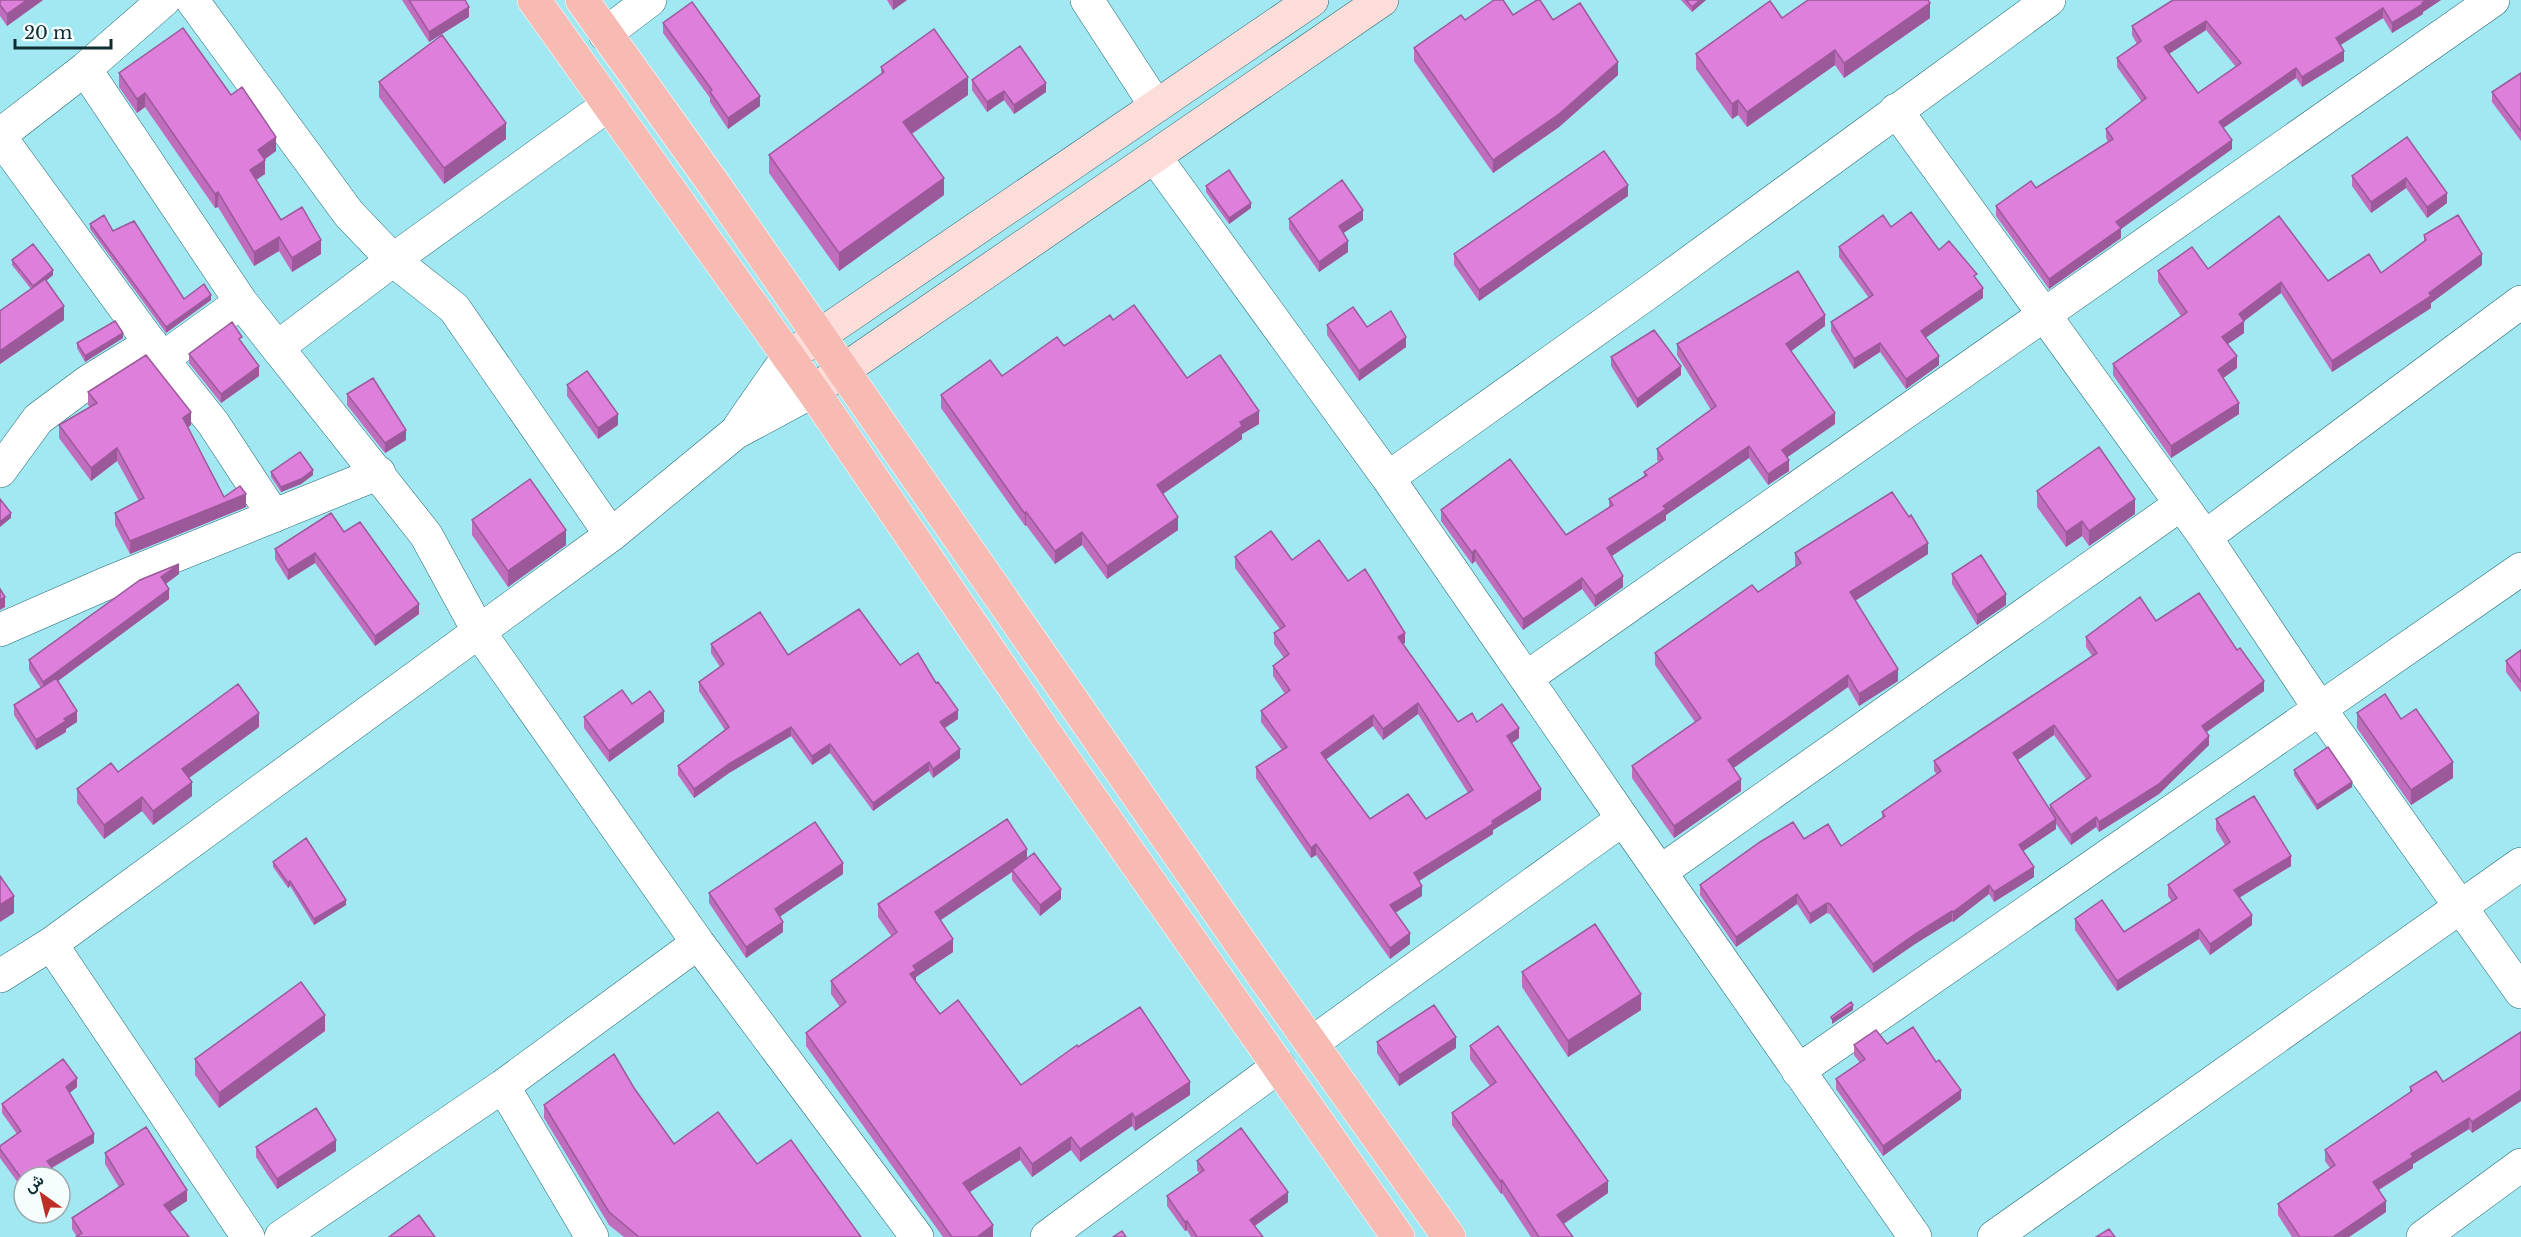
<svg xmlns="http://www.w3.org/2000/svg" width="2521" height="1237" viewBox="0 0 2521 1237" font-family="'Libre Baskerville',Vazirmatn,serif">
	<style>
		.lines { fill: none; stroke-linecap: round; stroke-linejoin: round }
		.street-casing { stroke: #1e6771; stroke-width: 34 }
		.secondary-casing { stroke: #1e6771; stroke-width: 34 }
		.primary-casing { stroke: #fff; stroke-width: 34 }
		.street { stroke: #fff; stroke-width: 33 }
		.secondary { stroke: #fcddd9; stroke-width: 33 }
		.primary { stroke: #f8bbb3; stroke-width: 33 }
		.wall { fill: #c06dbd; fill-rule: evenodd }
		.shaded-wall { fill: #9c599a }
		.building { fill: #df7fdc; stroke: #9c599a; stroke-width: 1.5; fill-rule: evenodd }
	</style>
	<rect width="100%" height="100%" fill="#a2e8f3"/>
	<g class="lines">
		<defs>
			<path id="street" d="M192 0 349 214 393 260 454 308 611 535
				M1087 0 1156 106
				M605 34 650 0
				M85 69 241 302 426 535 479 632 698 943 917 1237
				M1896 110 2205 537 2320 709 2521 992
				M0 135 85 69 164 0
				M0 137 162 359 213 423 274 516
				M1155 157 1388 478 1623 819 1915 1237
				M278 347 393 260 608 105
				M162 359 241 302
				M740 426 788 357
				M0 471 38 419 89 381 151 343
				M1388 478 1649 292 2049 0
				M2205 537 2521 302
				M0 630 105 584 379 473
				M1526 678 2493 0
				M1660 872 2181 504
				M51 944 248 1237
				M0 976 51 944 611 535 735 433 813 391
				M1312 1043 1623 819
				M1798 1071 2521 569
				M503 1086 592 1237
				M281 1237 503 1086 698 943
				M1047 1237 1279 1066
				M1994 1237 2521 864
				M2423 1237 2521 1165"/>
			<path id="secondary" d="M788 357 1312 0
				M813 391 1382 0"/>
			<path id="primary" d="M534 0 813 391 1043 730 1398 1237
				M582 0 713 183 1262 974 1449 1237"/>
		</defs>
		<!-- street casing -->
		<use href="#street" class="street-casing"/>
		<!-- secondary casing -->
		<use href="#secondary" class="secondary-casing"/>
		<!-- primary casing -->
		<use href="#primary" class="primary-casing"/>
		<!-- street -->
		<use href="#street" class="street"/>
		<!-- secondary -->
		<use href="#secondary" class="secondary"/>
		<!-- primary -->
		<use href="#primary" class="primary"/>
	</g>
	<!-- wall -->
	<path class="wall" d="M0 0H43L7 26 0 16Z
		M402 0H465L469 17 429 42Z
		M887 0H907L893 10Z
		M1681 0H1706L1692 12Z
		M2441 0 2423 12V14L2392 33 2383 18 2340 45 2344 61 2302 87 2296 78 2223 128 2232 149 2121 229V238L2049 289 1996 216V206L2036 188 2108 142 2106 138V129L2142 102 2117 67V58L2137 44 2132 35V26ZM2206 30 2236 67 2198 93 2169 54Z
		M1513 15 1553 20 1618 75 1559 127 1493 173 1414 61V48L1465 20Z
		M1782 18H1930L1844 78 1835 65 1747 127 1738 115 1732 119 1696 69V54Z
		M663 23 760 106 728 129 710 102V98L663 33Z
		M881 67 968 95 912 134 944 195 839 271 769 173V155L881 74Z
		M119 73 231 95 276 151 264 160 265 174 256 180 281 220 321 254 292 272 279 251 254 266 218 207 215 208 145 107 137 113 119 87Z
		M2521 73V141L2492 102V92Z
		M972 80 1046 92 1014 114 1004 100 987 112 972 90Z
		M379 82 506 139 444 184 379 97Z
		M2407 137 2447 203 2427 218 2406 188 2371 213 2352 186V176Z
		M1206 186 1251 208 1229 224 1206 192Z
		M1628 196 1479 301 1454 265V254Z
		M1289 219 1363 220 1343 233 1348 252 1319 272 1289 229Z
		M90 224 113 231 184 299 211 300 166 333 90 229Z
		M1891 227 1939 250 1977 280 1983 298 1926 337 1939 365 1906 389 1880 352 1854 369 1831 331V322L1869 298 1839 257V247Z
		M2424 235 2482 265 2431 303V308L2332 372 2281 293 2244 321V333L2228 344 2237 368 2223 378 2239 414 2171 458 2113 375V364L2181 316 2158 282V271L2208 269 2328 281 2381 273 2424 242Z
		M12 260 53 275 46 281 64 320 0 364V311L31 289 12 265Z
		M1113 320 1187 378 1259 424 1242 434V439L1163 494 1178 530 1107 579 1082 545 1055 564 1026 525 1025 526 941 408V395L1002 376Z
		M1327 325 1367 327 1406 347 1359 381 1327 335Z
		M1825 326 1791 351 1835 424 1787 457 1789 471 1768 485 1749 458 1666 515V520L1612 556 1623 587 1595 607 1582 589 1523 630 1475 561 1472 564 1441 521V510L1566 535 1609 508V499L1644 476V472L1659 462 1657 460V449L1711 410 1677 355V344Z
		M123 338 85 362 77 348V343Z
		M189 354 259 376 221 403 189 363Z
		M1611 357 1681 375 1637 408 1611 366Z
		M567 385 618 425 598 439 567 396Z
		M88 392 191 425 188 427 224 497 246 507 130 554 115 525V513L139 501 117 461 91 481 59 438V425L90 407 88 405Z
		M347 394 406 440 385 453 347 405Z
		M271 472 313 475 301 484 281 492 271 477Z
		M2037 491 2135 514 2089 546 2082 536 2066 547 2037 507Z
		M472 520 566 545 508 587 472 535Z
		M344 532 419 614 375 646 315 563 288 580 275 559V549Z
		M1795 553 1928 554 1855 601 1898 681 1859 706 1848 687 1733 768 1741 791 1674 838 1632 778V766L1695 722 1655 665V653L1758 592 1796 567 1795 565Z
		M1235 557 1292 560 1348 581 1405 643 1403 644 1458 722H1477L1519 738 1511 743 1541 800 1493 830V834L1419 881 1422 896 1395 913 1410 944 1390 959 1316 855 1311 858 1256 778V767L1282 750 1261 722V711L1285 694 1273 676V666L1284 658 1274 644V633L1280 629 1235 568ZM1418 714 1468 793 1426 819H1370L1326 759 1373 726 1383 740Z
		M179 574 166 584 169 599 58 681 77 722 66 729V732L36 750 14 715V705L41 688 29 670V660Z
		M1952 574 2006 605 1977 625 1952 584Z
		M2156 621 2264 691 2207 732 2209 745 2159 794 2099 832 2096 827 2071 845 2056 824V829L2023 851 2034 877 1994 902 1989 894 1953 922 1952 921 1915 944 1873 973 1830 914 1827 913 1810 924 1797 904 1736 947 1700 895V885L1804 839 1841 846 1882 818V812L1937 774 1934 771V761L2092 656 2086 647V637ZM2054 735 2086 779 2050 805V810L2018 760Z
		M711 644 788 655 900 665 958 719 945 728 960 758 933 778 929 771 873 811 830 753 812 765 791 736 729 773 694 798 678 775V766L725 730 699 691V682L720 667 711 653Z
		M2521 650V692L2506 672V661Z
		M632 704 664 722 609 762 584 728V717Z
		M2357 713 2453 778 2411 805 2357 728Z
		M259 727 189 778 192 796 153 825 142 811 104 839 77 803V789L118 772Z
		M2294 770 2352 787 2317 810 2294 775Z
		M2216 819 2291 866 2240 897 2252 925 2210 955 2199 939 2117 991 2075 930V919L2124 932 2172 902 2168 896V885L2225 845 2216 830Z
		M1027 859 1061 899 1040 916 1012 880V872L940 920 953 952 916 977V981L940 1014 1021 1085 1078 1047 1190 1095 1135 1131 1132 1126 1080 1162 1071 1150 1032 1177 1020 1160 970 1192 993 1237H943L806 1046V1033L840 1007 831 994V981L892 937 878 917V904Z
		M273 862 346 905 314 925 290 886 288 888 273 867Z
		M843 874 780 916 783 932 746 958 709 903V893Z
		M1522 972 1641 1010 1568 1057 1522 987Z
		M325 1031 219 1108 195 1075V1059Z
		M2521 1032V1101L2472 1133 2469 1129 2413 1164V1168L2379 1190 2386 1212 2349 1237H2292L2278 1215V1204L2330 1168 2325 1161V1150L2410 1092V1087L2443 1082Z
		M1377 1042 1456 1048 1399 1086 1377 1053Z
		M1887 1044 1961 1099 1883 1156 1836 1089V1079L1860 1063 1854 1055V1045Z
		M1470 1046 1608 1193 1564 1224 1573 1237H1531L1502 1193 1501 1194 1452 1125V1113L1490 1086 1470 1059Z
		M77 1087 69 1093 94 1143 52 1168 55 1177H24V1191L0 1158V1146L17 1134 2 1113V1104Z
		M634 1088 674 1144 757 1164 861 1237H624L609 1225 544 1118V1105Z
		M256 1147 336 1151 277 1189 256 1157Z
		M105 1153 187 1201 77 1237 72 1229V1218L119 1187 105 1164Z
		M1197 1161 1288 1202 1255 1226 1263 1237H1191L1187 1230 1185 1231 1167 1206V1196L1199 1173 1197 1170Z"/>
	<!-- shaded-wall -->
	<path class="shaded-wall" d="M27 0H43L7 26V14Z
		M893 0H907L893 10Z
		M1700 0H1706L1692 12V7Z
		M2426 0H2441L2423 12V14L2392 33V23Z
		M1930 3V18L1844 78V63Z
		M469 7V17L429 42V32Z
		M2383 8V18L2336 48V38Z
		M2206 21V30L2164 57V47Z
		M1835 50V65L1747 127V112Z
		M2344 51V61L2302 87V77Z
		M1618 62V75L1559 127 1493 173V160Z
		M2296 68V78L2219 131V122Z
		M968 77V95L903 139V122Z
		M1046 83V92L1014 114V105Z
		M1004 91V100L987 112V102Z
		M145 93V107L137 113V99Z
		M760 96V106L728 129V118Z
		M1738 100V115L1732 119V104Z
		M506 123V139L444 184V168Z
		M276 137V151L258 164V150Z
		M2232 140V149L2121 229V238L2049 289V279L2116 222Z
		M265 160V174L250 184V170Z
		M944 178V195L839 271V253Z
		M2406 178V188L2371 213V202Z
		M1628 185V196L1479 301V290Z
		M218 192V207L215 208V194Z
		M2447 193V203L2427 218V207Z
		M1251 203V208L1229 224V218Z
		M1363 210V220L1339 236V226Z
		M279 237V251L254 266V252Z
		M321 240V254L292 272V258Z
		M1348 241V252L1319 272V262Z
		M2482 254V265L2431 303V308L2332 372V361L2429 293Z
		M53 270V275L33 291V286Z
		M2281 282V293L2239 325V314Z
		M1983 288V298L1921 341V331Z
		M211 295V300L166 333V327Z
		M64 306V320L0 364V351Z
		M1825 315V326L1786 355V344Z
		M2244 321V333L2222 348V337Z
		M123 333V338L85 362V356Z
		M1406 337V347L1359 381V371Z
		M1880 343V352L1854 369V359Z
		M1939 356V365L1906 389V379Z
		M2237 356V368L2218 382V370Z
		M259 366V376L221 403V394Z
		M1681 366V375L1637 408V399Z
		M2239 403V414L2171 458V446Z
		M1259 411V424L1242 434V439L1157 498V485L1240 422Z
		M191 412V425L183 431V418Z
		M1835 413V424L1782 461V450Z
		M618 414V425L598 439V428Z
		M406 430V440L385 453V443Z
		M1749 446V458L1666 515V520L1607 559V548L1663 506Z
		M117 448V461L91 481V468Z
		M1789 460V471L1768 485V474Z
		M313 470V475L301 484 281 492V487Z
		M246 494V507L130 554V541Z
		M2135 499V514L2089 546V531Z
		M1026 512V525L1025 526V514Z
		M11 513V518L0 527V522Z
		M1178 517V530L1107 579V566Z
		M2082 521V536L2066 547V532Z
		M566 530V545L508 587V571Z
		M1082 532V545L1055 564V551Z
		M1928 543V554L1850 604V592Z
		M1475 550V561L1472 564V553Z
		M315 553V563L288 580V570Z
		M179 564V574L161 587V577Z
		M1623 576V587L1595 607V596Z
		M1582 578V589L1523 630V619Z
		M169 589V599L43 692V682Z
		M2006 594V605L1977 625V615Z
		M5 597V607L0 610V600Z
		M419 604V614L375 646V636Z
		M1405 633V643L1398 647V637Z
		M1898 669V681L1859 706V694Z
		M1848 675V687L1728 772V760Z
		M2264 681V691L2202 735V726Z
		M1418 703V714L1383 740V729Z
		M958 710V719L940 731V722Z
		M77 711V722L66 729V732L36 750V740L64 719Z
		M664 711V722L609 762V751Z
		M259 713V727L182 783V769Z
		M1373 715V726L1321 763V753Z
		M2054 725V735L2013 763V753Z
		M791 727V736L729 773 694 798V789L729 764Z
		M1519 728V738L1507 747V736Z
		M2209 736V745L2159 794 2099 832V822Z
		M830 744V753L812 765V756Z
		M960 749V758L933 778V769Z
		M929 762V771L873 811V803Z
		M2453 762V778L2411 805V790Z
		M1741 779V791L1674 838V826Z
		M192 782V796L153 825V811Z
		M2352 782V787L2317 810V805Z
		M1541 789V800L1493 830V834L1414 884V873L1492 821Z
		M142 797V811L104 839V825Z
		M2096 817V827L2071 845V835Z
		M2056 819V829L2019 854V845Z
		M1316 844V855L1311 858V848Z
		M1027 849V862L1012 870V872L935 924V912Z
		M2291 856V866L2234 901V890Z
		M843 863V874L775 920V909Z
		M2034 867V877L1994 902V892Z
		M290 881V886L288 888V883Z
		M1989 885V894L1953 922V912Z
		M1422 886V896L1390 916V905Z
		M1061 889V899L1040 916V905Z
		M1797 894V904L1736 947V937Z
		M14 896V913L0 922V905Z
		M346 900V905L314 925V919Z
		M1827 903V913L1810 924V914Z
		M1952 911V921L1915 944 1873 973V964L1915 934Z
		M2252 915V925L2210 955V944Z
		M783 922V932L746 958V947Z
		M2199 929V939L2117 991V981Z
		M1410 933V944L1390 959V948Z
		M953 939V952L916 977V983L910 974 913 966Z
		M1641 994V1010L1568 1057V1041Z
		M1853 1005V1010L1832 1024V1019Z
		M325 1015V1031L219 1108V1093Z
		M1456 1037V1048L1399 1086V1075Z
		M77 1078V1087L66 1096V1087Z
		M1190 1082V1095L1135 1131V1118Z
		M1961 1090V1099L1883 1156V1146Z
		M2521 1090V1101L2472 1133V1122Z
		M1132 1113V1126L1080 1162V1149Z
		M2469 1118V1129L2413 1164V1168L2373 1193V1182L2411 1154Z
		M94 1134V1143L47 1170V1161Z
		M1071 1137V1150L1032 1177V1164Z
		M336 1140V1151L277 1189V1179Z
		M1020 1147V1160L963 1196V1183Z
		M55 1172V1177H48Z
		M1502 1180V1193L1501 1194V1182Z
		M1608 1181V1193L1557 1228V1215Z
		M187 1190V1201L164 1216V1205Z
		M1288 1192V1202L1250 1229V1220Z
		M2386 1201V1212L2349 1237H2333Z
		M1187 1221V1230L1185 1231V1222Z
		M993 1225V1237H977Z"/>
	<!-- building -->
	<path class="building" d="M0 0H27L7 14 0 5Z
		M409 0H465L469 7 429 32Z
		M1494 0H1503L1513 15 1537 0H1540L1553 20 1580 3 1618 62 1559 114 1493 160 1414 48 1461 15 1465 20Z
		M1686 0H1700L1692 7Z
		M1808 0H1928L1930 3 1844 63 1835 50 1747 112 1738 100 1732 104 1696 54 1770 1 1782 18Z
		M2173 0H2426L2422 3 2423 4 2392 23 2383 8 2336 38 2344 51 2302 77 2296 68 2219 122 2232 140 2116 222 2121 228 2049 279 1996 206 2031 181 2036 188 2113 139 2106 129 2146 98 2117 58 2141 41 2132 26ZM2206 21 2241 63 2198 93 2164 47Z
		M692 2 760 96 728 118 710 92 712 90 663 23Z
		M183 28 231 95 242 87 276 137 258 150 265 160 250 170 281 220 302 207 321 240 292 258 279 237 254 252 218 192 215 194 145 93 137 99 119 73Z
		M934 29 968 77 903 122 944 178 839 253 769 155 884 72 881 67Z
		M442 35 506 123 444 168 379 82Z
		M1020 46 1046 83 1014 105 1004 91 987 102 972 80Z
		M2521 73V131L2492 92Z
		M2407 137 2447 193 2427 207 2406 178 2371 202 2352 176Z
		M1604 151 1628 185 1479 290 1454 254Z
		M1229 170 1251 203 1229 218 1206 186Z
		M1342 180 1363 210 1339 226 1348 241 1319 262 1289 219Z
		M1911 212 1939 250 1949 241 1977 274 1974 276 1983 288 1921 331 1939 356 1906 379 1880 343 1854 359 1831 322 1873 295 1839 247 1883 215 1891 227Z
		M104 215 113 231 134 221 184 299 204 284 211 295 166 327 90 224Z
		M2458 215 2482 254 2429 293 2431 296 2332 361 2281 282 2239 314 2244 321 2222 337 2237 356 2218 370 2239 403 2171 446 2113 364 2187 312 2158 271 2192 247 2208 269 2279 216 2328 281 2369 254 2381 273 2426 240 2424 235Z
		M33 244 53 270 33 286 12 260Z
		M1798 271 1825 315 1786 344 1835 413 1782 450 1789 460 1768 474 1749 446 1663 506 1666 509 1607 548 1623 576 1595 596 1582 578 1523 619 1475 550 1472 553 1441 510 1510 459 1566 535 1613 505 1609 499 1647 475 1644 472 1663 459 1657 449 1716 406 1677 344Z
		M45 279 64 306 0 351V311Z
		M1134 305 1187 378 1220 355 1259 411 1240 422 1242 426 1157 485 1178 517 1107 566 1082 532 1055 551 1026 512 1025 514 941 395 990 360 1002 376 1057 337 1064 346 1110 315 1113 320Z
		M1353 307 1367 327 1391 311 1406 337 1359 371 1327 325Z
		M115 321 123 333 85 356 77 343Z
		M232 322 242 337 239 339 259 366 221 394 189 354Z
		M1654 330 1681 366 1637 399 1611 357Z
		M146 355 191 412 183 418 224 497 240 486 246 494 130 541 115 513 144 498 117 448 91 468 59 425 97 403 88 392Z
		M587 371 618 414 598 428 567 385Z
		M373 378 406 430 385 443 347 394Z
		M2099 447 2135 499 2089 531 2082 521 2066 532 2037 491Z
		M300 452 313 470 301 479 281 487 271 472Z
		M530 479 566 530 508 571 472 520Z
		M1892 492 1909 517 1911 515 1928 543 1850 592 1898 669 1859 694 1848 675 1728 760 1741 779 1674 826 1632 766 1701 718 1655 653 1752 585 1758 592 1801 563 1795 553Z
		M0 499 11 513 0 522Z
		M331 513 344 532 360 522 419 604 375 636 315 553 288 570 275 549Z
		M1271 531 1292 560 1319 540 1348 581 1365 569 1405 633 1398 637 1458 722 1472 713 1477 722 1502 704 1519 728 1507 736 1541 789 1492 821 1493 824 1414 873 1422 886 1390 905 1410 933 1390 948 1316 844 1311 848 1256 767 1287 747 1261 711 1290 690 1273 666 1289 654 1274 633 1285 626 1235 557ZM1418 703 1473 790 1426 819 1408 794 1370 819 1321 753 1373 715 1383 729Z
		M1981 555 2006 594 1977 615 1952 574Z
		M179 564 161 577 169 589 43 682 29 660 140 580Z
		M0 589 5 597 0 600Z
		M2199 593 2237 650 2240 648 2264 681 2202 726 2209 736 2159 784 2099 822 2096 817 2071 835 2050 805 2091 776 2054 725 2013 753 2056 819 2019 845 2034 867 1994 892 1989 885 1953 912 1952 911 1915 934 1873 964 1830 904 1827 903 1810 914 1797 894 1736 937 1700 885 1760 842 1793 822 1804 839 1828 824 1841 846 1885 816 1882 812 1941 771 1934 761 2097 653 2086 637 2140 597 2156 621Z
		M859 609 900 665 918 653 936 683 938 682 958 710 940 722 960 749 933 769 929 762 873 803 830 744 812 756 791 727 729 764 694 789 678 766 729 727 699 682 724 664 711 644 760 612 788 655Z
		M2521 650V682L2506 661Z
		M56 678 77 711 64 719 66 721 36 740 14 705Z
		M238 684 259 713 182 769 192 782 153 811 142 797 104 825 77 789 111 763 118 772Z
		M622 690 632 704 650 691 664 711 609 751 584 717Z
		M2385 694 2401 719 2416 709 2453 762 2411 790 2357 713Z
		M2328 747 2352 782 2317 805 2294 770Z
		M2254 796 2291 856 2234 890 2252 915 2210 944 2199 929 2117 981 2075 919 2102 900 2124 932 2177 898 2168 885 2230 842 2216 819Z
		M1007 819 1027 849 935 912 953 939 913 966 916 970 910 974 940 1014 958 1000 1021 1085 1077 1045 1078 1047 1140 1007 1190 1082 1135 1118 1132 1113 1080 1149 1071 1137 1032 1164 1020 1147 963 1183 993 1225 977 1237H952L806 1033 846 1002 831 981 897 932 878 904Z
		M815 822 843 863 775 909 783 922 746 947 709 893Z
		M306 838 346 900 314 919 290 881 288 883 273 862Z
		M1034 853 1061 889 1040 905 1012 870Z
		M0 876 14 896 0 905Z
		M1595 924 1641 994 1568 1041 1522 972Z
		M301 982 325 1015 219 1093 195 1059Z
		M1851 1002 1853 1005 1832 1019 1831 1017Z
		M1434 1005 1456 1037 1399 1075 1377 1042Z
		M1498 1026 1608 1181 1557 1215 1573 1237H1539L1502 1180 1501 1182 1452 1113 1496 1082 1470 1046Z
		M1913 1027 1936 1062 1939 1060 1961 1090 1883 1146 1836 1079 1865 1059 1854 1045 1876 1030 1887 1044Z
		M2521 1032V1090L2472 1122 2469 1118 2411 1154 2413 1157 2373 1182 2386 1201 2333 1237H2300L2278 1204 2335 1165 2325 1150 2412 1091 2410 1087 2436 1071 2443 1082Z
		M614 1054 634 1088 674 1144 718 1112 757 1164 791 1140 861 1237H639L609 1212 544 1105Z
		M63 1059 77 1078 66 1087 94 1134 47 1161 55 1172 48 1177H24V1182L0 1149V1146L21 1131 2 1104Z
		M316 1108 336 1140 277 1179 256 1147Z
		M146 1127 187 1190 164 1205 189 1237H76L82 1233 72 1218 124 1184 105 1153Z
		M1241 1128 1288 1192 1250 1220 1263 1237H1197L1187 1221 1185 1222 1167 1196 1204 1170 1197 1161Z
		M419 1215 435 1237H389Z
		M2109 1229 2115 1237H2096Z
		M1122 1231 1126 1237H1113Z"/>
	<!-- north arrow -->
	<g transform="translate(42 1195) rotate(326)"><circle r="28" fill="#f6fdfe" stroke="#9aa9ac" stroke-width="1.5"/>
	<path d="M0-4.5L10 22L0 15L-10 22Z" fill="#bc2e26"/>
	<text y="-9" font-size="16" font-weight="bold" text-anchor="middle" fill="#0f2c31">ش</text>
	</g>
	<!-- scale -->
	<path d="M15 39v9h96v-9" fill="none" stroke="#0f2c31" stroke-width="3"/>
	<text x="24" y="39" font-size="18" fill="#0f2c31" stroke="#f6fdfe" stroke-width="4.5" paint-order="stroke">20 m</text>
</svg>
